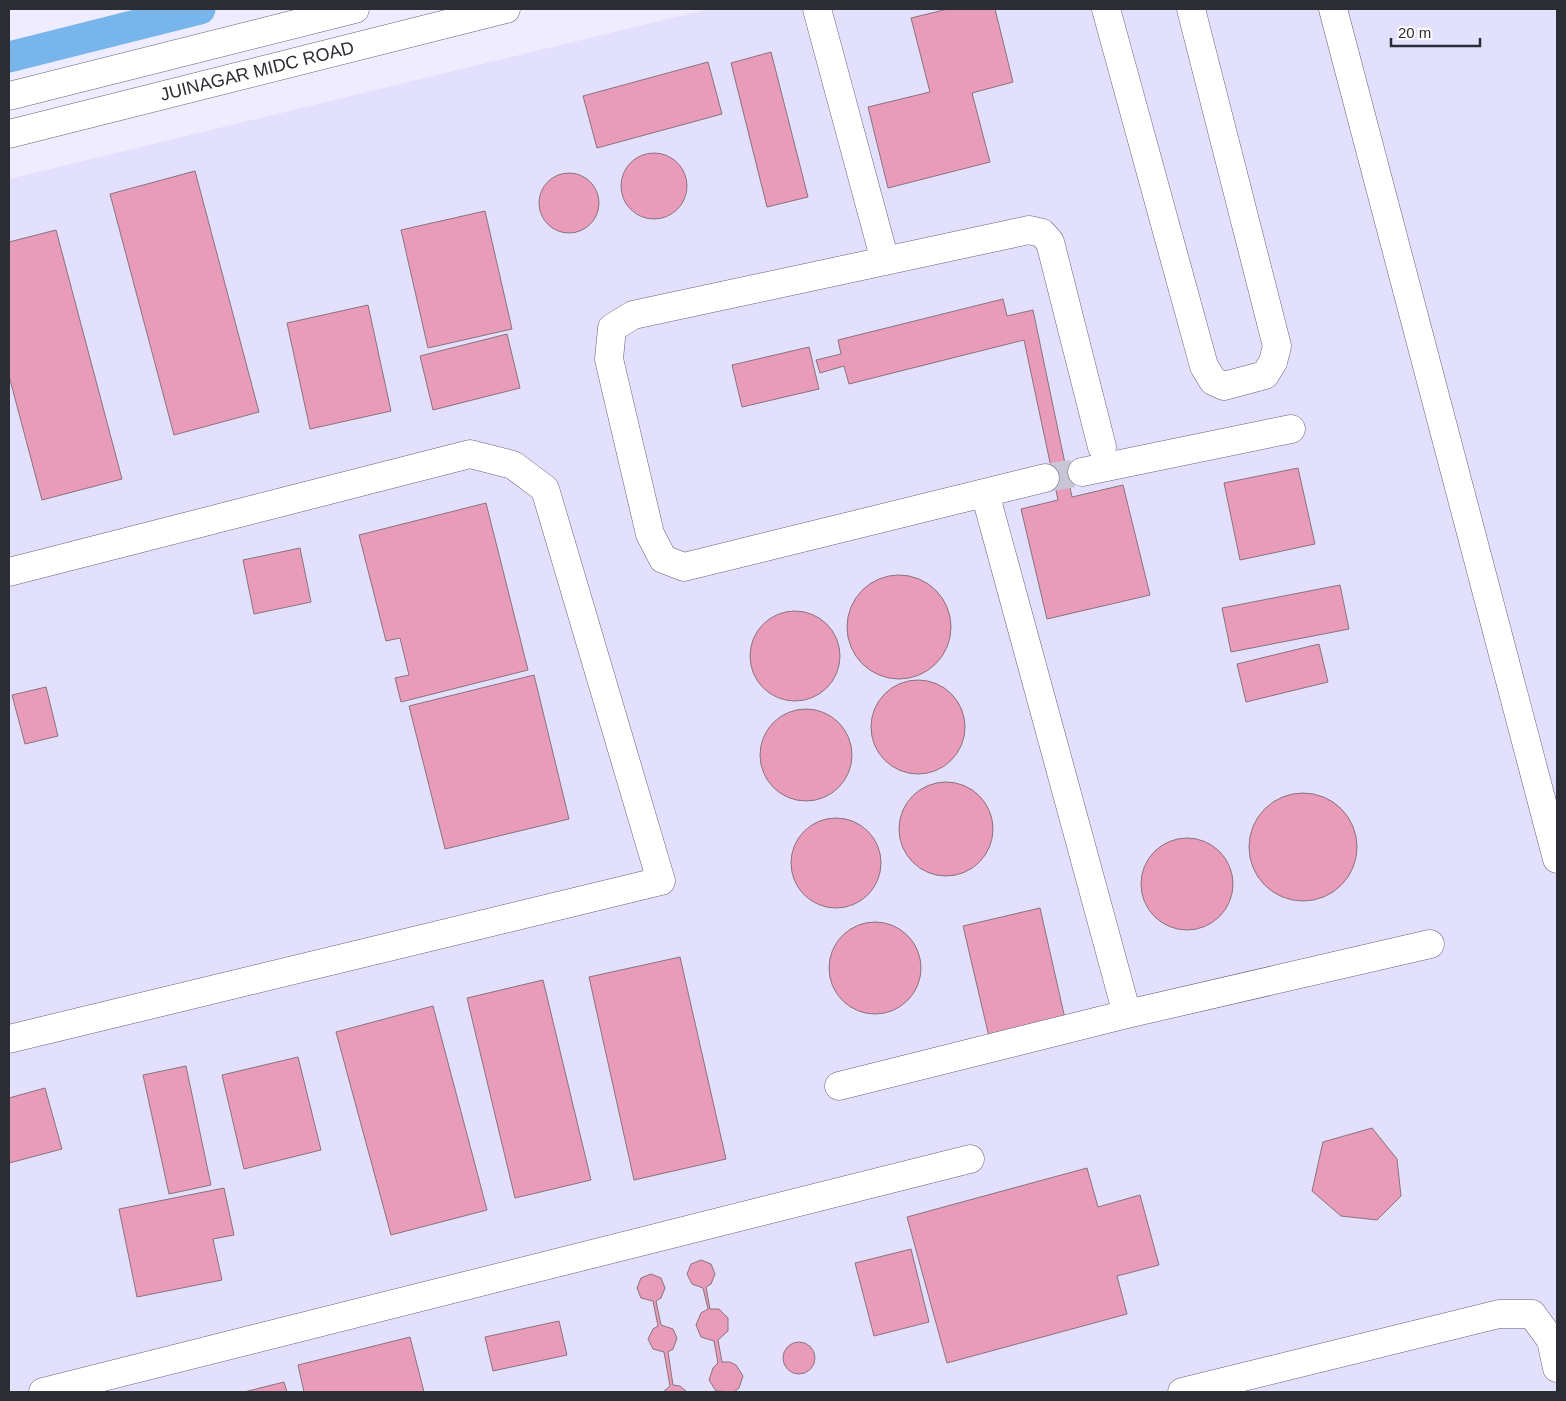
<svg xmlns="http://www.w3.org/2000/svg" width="1566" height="1401" viewBox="0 0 1566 1401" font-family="Helvetica,sans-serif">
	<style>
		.built { fill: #e3e0fe }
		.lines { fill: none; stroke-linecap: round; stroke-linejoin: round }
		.canal { stroke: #77b5ea; stroke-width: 31 }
		.building { fill: #e99bba; stroke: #89737b }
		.minor-tunnel { stroke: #c7c6d6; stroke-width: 28; stroke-dasharray: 28 14; stroke-linecap: butt }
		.minor-casing { stroke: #646275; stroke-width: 29 }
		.minor { stroke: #fff; stroke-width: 28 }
		.labels { text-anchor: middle; stroke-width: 4; stroke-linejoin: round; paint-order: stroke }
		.street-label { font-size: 18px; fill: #2c2c34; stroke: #fff }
	</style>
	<rect width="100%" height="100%" fill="#eeecfe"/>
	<!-- built -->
	<path class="built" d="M709 9H1557V1392H9V179Z"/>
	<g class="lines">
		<!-- canal -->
		<path class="canal" d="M9 57 200 9"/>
	</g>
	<!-- building -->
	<path class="building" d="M948 9H995L1013 82 972 93 990 162 888 188 868 107 930 92 911 18Z
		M771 52 808 197 767 207 731 63Z
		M708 62 722 114 597 148 583 96Z
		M621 186a33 33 0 1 1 66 0a33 33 0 1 1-66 0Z
		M195 171 259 412 174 435 110 194Z
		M539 203a30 30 0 1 1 60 0a30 30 0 1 1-60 0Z
		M485 211 512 329 428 348 401 230Z
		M56 230 122 479 42 500 9 376V242Z
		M1003 299 1007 316 1033 310 1072 497 1123 485 1150 595 1047 619 1021 509 1058 500 1024 340 849 384 844 366 820 373 816 360 841 354 838 340Z
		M368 305 391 411 310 429 287 323Z
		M507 334 520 388 433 410 420 356Z
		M809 347 819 389 742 407 732 365Z
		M1298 468 1315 544 1240 560 1224 483Z
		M486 503 528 670 401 702 395 678 409 675 400 638 386 641 359 535Z
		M300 548 311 602 254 614 243 560Z
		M847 627a52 52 0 1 1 104 0a52 52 0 1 1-104 0Z
		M1340 585 1349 629 1231 652 1222 608Z
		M750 656a45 45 0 1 1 90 0a45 45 0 1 1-90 0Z
		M1319 644 1328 682 1246 702 1237 664Z
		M534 675 569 819 445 849 409 706Z
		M871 727a47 47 0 1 1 94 0a47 47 0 1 1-94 0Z
		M46 687 58 736 25 744 12 695Z
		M760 755a46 46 0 1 1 92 0a46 46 0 1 1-92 0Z
		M899 829a47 47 0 1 1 94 0a47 47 0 1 1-94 0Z
		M1249 847a54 54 0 1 1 108 0a54 54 0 1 1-108 0Z
		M791 863a45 45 0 1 1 90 0a45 45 0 1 1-90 0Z
		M1141 884a46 46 0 1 1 92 0a46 46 0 1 1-92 0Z
		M1040 908 1066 1023 990 1041 963 926Z
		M829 968a46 46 0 1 1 92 0a46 46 0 1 1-92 0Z
		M680 957 726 1159 634 1180 589 977Z
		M543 980 591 1180 515 1198 467 998Z
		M433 1006 487 1210 391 1235 336 1032Z
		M298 1057 321 1150 244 1169 222 1075Z
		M186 1066 211 1185 169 1194 143 1075Z
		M45 1088 62 1149 9 1163V1098Z
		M1372 1128 1397 1159 1401 1196 1377 1220 1341 1216 1312 1191 1323 1142Z
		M1087 1168 1098 1207 1140 1195 1159 1265 1117 1276 1127 1314 947 1363 907 1217Z
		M224 1188 234 1235 213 1239 222 1280 137 1297 119 1209Z
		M911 1249 929 1322 874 1336 855 1263Z
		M701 1260 711 1264 715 1274 711 1284 706 1287 710 1309H719L728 1318V1331L718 1340 722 1362H730L736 1365 743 1376 739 1388 734 1392 716 1391 709 1380 713 1368 718 1363 714 1341 701 1337 696 1325 701 1313 708 1309 703 1288 692 1284 687 1274 691 1264Z
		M651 1274 661 1278 665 1288 661 1298 656 1301 661 1325 673 1329 677 1338 673 1349 668 1352 673 1385 680 1386 687 1392H663L670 1386 664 1352 653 1349 648 1339 653 1329 658 1326 653 1301 641 1298 637 1288 641 1278Z
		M559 1321 567 1355 493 1371 485 1337Z
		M410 1337 424 1392H304L298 1365Z
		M783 1358a16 16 0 1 1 32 0a16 16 0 1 1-32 0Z
		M284 1382 287 1392H244Z"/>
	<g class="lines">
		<!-- minor-tunnel -->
		<path class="minor-tunnel" d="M1045 478 1082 472"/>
		<defs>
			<path id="minor" d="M817 9 885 261
				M1106 9 1204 366 1213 381 1224 386 1265 375 1273 362 1277 346 1191 9
				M1333 9 1557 859
				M9 96 355 9
				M9 134 506 9
				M1082 472 1291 429
				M1045 478 684 567 663 559 650 534 609 359 612 328 633 315 1029 230 1042 233 1050 242 1102 447
				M985 493 1127 1014
				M9 572 470 454 513 465 545 489 661 881 9 1039
				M839 1086 1127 1014 1430 944
				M43 1392 970 1159
				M1182 1392 1499 1314H1532L1551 1340 1557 1368"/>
		</defs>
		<!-- minor casing -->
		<use href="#minor" class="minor-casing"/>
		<!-- minor -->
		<use href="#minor" class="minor"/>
	</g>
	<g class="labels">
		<!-- street labels -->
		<g class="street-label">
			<text transform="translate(257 71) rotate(-14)" y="6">JUINAGAR MIDC ROAD</text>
		</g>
	</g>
	<!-- border -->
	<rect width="1566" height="1401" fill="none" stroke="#2c2c34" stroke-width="20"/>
	<!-- scale -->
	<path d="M1391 38v8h89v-8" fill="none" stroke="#2c2c34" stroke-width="2.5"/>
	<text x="1398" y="38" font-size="15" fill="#2c2c34" stroke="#ffffff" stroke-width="4" paint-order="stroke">20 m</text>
</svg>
